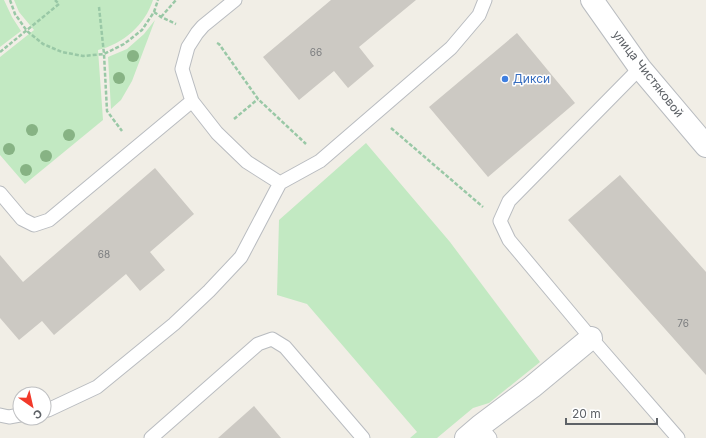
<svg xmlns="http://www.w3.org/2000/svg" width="706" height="438" viewBox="0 0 706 438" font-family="Inter,sans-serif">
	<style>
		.green { fill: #c2e9c2 }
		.building { fill: #ccc9c3 }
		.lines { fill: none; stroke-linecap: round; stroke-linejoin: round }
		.service-casing { stroke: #b9bcc0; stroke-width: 15 }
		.minor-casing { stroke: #b9bcc0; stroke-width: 24 }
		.path { stroke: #99c8a6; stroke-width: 2.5; stroke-dasharray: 4 2; stroke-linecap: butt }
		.service { stroke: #fff; stroke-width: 13 }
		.minor { stroke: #fff; stroke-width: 22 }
		.tree { fill: #87b384 }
		.shop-dot { fill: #3f7fe0; stroke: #fff; stroke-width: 1.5 }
		.labels { text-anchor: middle; stroke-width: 3; stroke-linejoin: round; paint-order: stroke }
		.number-label { font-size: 10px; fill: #7a7c7e }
		.street-label { font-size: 12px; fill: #5e6267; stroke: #fff }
		.shop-label { font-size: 12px; fill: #366cbe; stroke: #fff; text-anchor: start }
	</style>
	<rect width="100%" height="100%" fill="#f1eee6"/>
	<!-- green -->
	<path class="green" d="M0 0H4L12 17 21 31 0 47Z
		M14 0H153C145 25 123 44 98 50L103 120 25 184 0 155V57L34 30 19 12Z
		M155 20 132 81 121 100 111 109 108 57 127 49 144 34Z
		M366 143 450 242 540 362 489 403 473 408 437 438H410L417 432 307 304 277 295 279 220Z"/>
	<!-- building -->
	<path class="building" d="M331 0H416L359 47 374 66 348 88 334 71 299 100 263 57Z
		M517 33 575 103 488 177 429 107Z
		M155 168 194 214 150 252 165 270 140 291 126 274 54 335 42 321 19 340 0 318V255L23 282Z
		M620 175 706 272V375L568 220Z
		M254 406 281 438H218Z"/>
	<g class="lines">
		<defs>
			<path id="service" d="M640 68 509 201 500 221 509 240 591 338 678 438
				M192 101 182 69 188 47 197 33 203 26 235 0
				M280 183 320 161 451 48 479 15 485 0
				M0 193 22 219 34 225 49 220 192 101 217 133 247 162 280 183 241 257 209 291 174 324 97 387 48 410 44 411
				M0 415 9 417 20 415
				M480 426 490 438
				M151 438 258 344 272 339 285 347 363 438"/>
			<path id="minor" d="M592 0 640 68 706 146
				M466 438 480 426 532 387 591 338"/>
		</defs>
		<!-- service casing -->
		<use href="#service" class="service-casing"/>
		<!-- minor casing -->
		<use href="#minor" class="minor-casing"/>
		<!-- path -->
		<path class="path" d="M10 0 15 14 27 31 43 44 62 52 83 56 104 54 124 44 142 30 154 12 158 0
			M99 7 104 54 107 111 122 131
			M154 12 161 17 176 24
			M161 17 176 0
			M217 43 219 44 258 99 306 144
			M0 52 59 4 55 0
			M234 119 258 99
			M391 128 483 207"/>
		<!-- service -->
		<use href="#service" class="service"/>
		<!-- minor -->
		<use href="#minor" class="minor"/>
	</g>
	<!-- trees -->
	<g class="tree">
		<circle cx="133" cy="56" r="6"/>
		<circle cx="119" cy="78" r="6"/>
		<circle cx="32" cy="130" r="6"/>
		<circle cx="69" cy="135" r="6"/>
		<circle cx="9" cy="149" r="6"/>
		<circle cx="46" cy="156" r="6"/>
		<circle cx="26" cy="170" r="6"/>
	</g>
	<!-- markers -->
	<circle class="shop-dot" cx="505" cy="79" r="4"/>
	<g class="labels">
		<!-- number labels -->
		<g class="number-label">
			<text x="316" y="56">66</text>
			<text x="104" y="258">68</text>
			<text x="683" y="327">76</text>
		</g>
		<!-- street labels -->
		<g class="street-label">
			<text transform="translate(648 74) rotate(52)" y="4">улица Чистяковой</text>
		</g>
		<!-- shop labels -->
		<g class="shop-label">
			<text x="513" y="83">Дикси</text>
		</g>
	</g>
	<!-- north arrow -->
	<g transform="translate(32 406) rotate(146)"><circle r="19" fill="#ffffff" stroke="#bfc0c2"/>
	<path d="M0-3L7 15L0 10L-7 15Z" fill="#f2392a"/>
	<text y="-6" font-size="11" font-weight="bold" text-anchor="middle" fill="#5e6267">С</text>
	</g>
	<!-- scale -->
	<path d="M566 418v6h91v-6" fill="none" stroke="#5e6267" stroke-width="2"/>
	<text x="572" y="418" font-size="12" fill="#5e6267" stroke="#ffffff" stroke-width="3" paint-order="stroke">20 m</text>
</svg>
